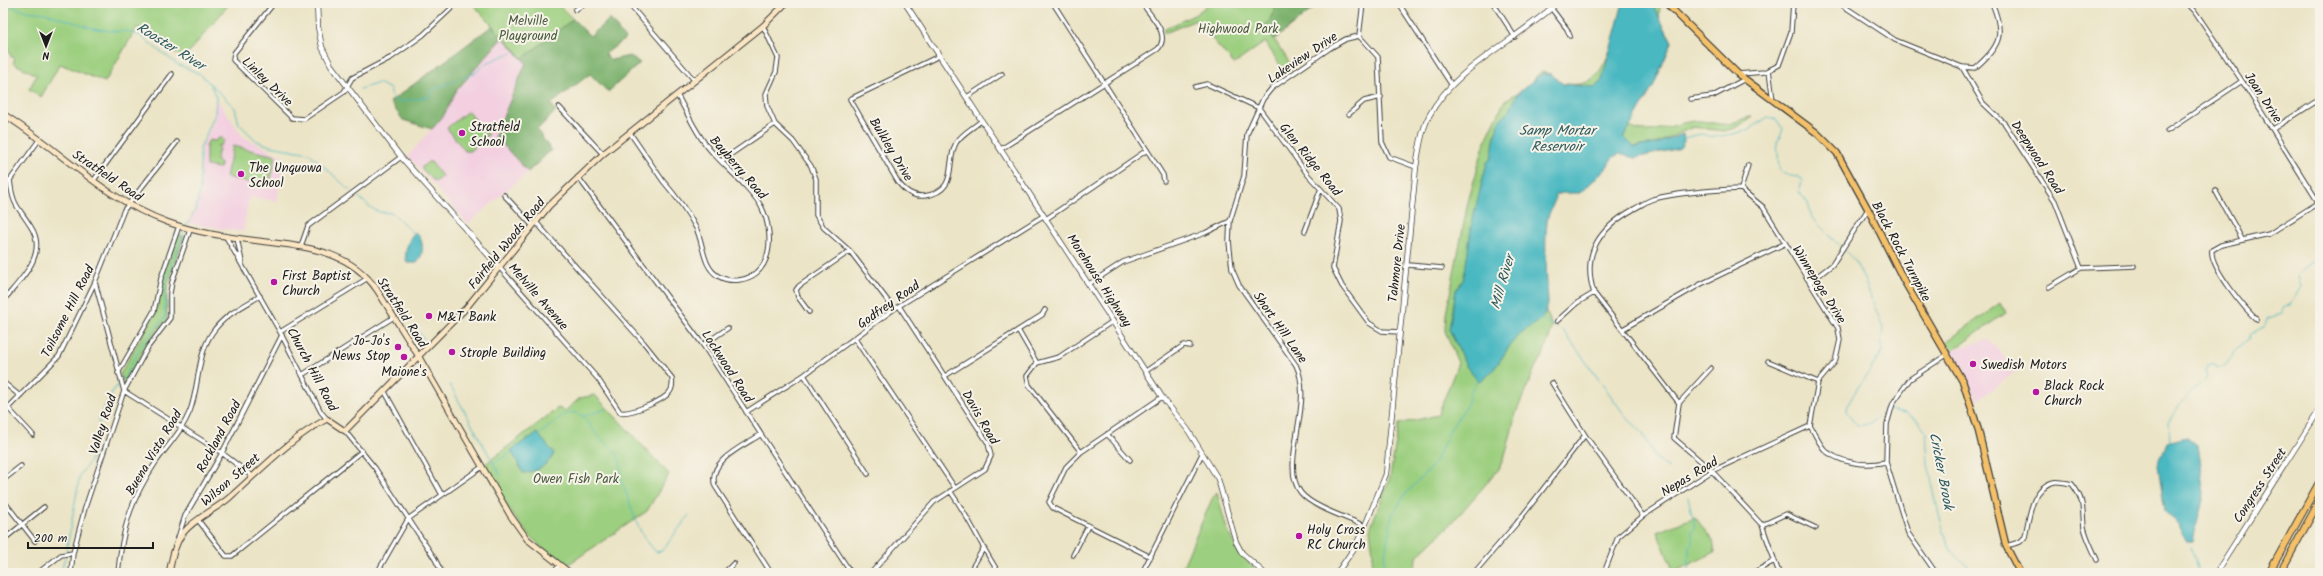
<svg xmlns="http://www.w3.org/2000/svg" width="2323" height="576" viewBox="0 0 2323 576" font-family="Kalam,sans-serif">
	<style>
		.built { fill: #f3cfe0 }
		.green { fill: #9ccf7f; stroke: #5c764e }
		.forest { fill: #7db26e; stroke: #4c6745 }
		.water { fill: #49b8c1; stroke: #326a6e }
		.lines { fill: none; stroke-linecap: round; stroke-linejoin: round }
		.stream { stroke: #49b8c1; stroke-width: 1 }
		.minor-casing { stroke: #3b3a36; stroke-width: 5.5 }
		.tertiary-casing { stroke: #3b3a36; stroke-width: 6 }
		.secondary-casing { stroke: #3b3a36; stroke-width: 7 }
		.primary-casing { stroke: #3b3a36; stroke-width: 8 }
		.motorway-casing { stroke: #3b3a36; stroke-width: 8 }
		.minor { stroke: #fff; stroke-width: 3.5 }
		.tertiary { stroke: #fff; stroke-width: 4.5 }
		.secondary { stroke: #fbe6c4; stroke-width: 5 }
		.primary { stroke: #f4c16b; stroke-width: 5.5 }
		.motorway { stroke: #f4c16b; stroke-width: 6 }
		.poi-dot { fill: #b5179e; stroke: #f7f3e8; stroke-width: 1.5 }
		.labels { text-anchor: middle; stroke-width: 4; stroke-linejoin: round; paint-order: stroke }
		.park-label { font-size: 13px; fill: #495b3f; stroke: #f7f3e8 }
		.street-label { font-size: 13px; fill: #1c1c1c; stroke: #f7f3e8 }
		.poi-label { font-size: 13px; fill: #1c1c1c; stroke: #f7f3e8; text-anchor: start }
		.water-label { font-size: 14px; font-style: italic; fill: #2e5a5e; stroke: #f7f3e8 }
	</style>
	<rect width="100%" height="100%" fill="#f7f3e8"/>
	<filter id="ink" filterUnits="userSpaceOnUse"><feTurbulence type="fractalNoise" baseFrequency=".025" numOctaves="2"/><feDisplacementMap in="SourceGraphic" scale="8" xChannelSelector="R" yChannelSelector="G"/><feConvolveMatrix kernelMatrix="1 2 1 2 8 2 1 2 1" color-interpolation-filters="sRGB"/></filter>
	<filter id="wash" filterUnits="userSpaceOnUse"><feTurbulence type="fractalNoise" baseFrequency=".012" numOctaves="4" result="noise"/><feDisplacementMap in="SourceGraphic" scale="16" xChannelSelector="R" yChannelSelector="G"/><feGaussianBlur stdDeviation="0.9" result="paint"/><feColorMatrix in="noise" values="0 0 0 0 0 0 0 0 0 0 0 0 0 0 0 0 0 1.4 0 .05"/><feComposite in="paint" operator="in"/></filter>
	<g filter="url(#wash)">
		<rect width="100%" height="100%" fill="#ebe4c6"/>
		<!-- built -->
		<path class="built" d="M503 37 526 63 495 136 528 172 468 224 408 156 444 115 456 91Z
			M216 98 243 137 284 157 277 201 249 197 243 232 188 223 196 209 201 191V149L214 120Z
			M1987 339 1997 348 2015 372 1977 401 1952 351Z"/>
		<!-- green -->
		<path class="green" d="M3 3H230L184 58 137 27 105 82 60 64 41 97 29 89 37 75 13 63 15 58 11 57 7 44 3 42Z
			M472 3H556L573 19 526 63Z
			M1210 3H1313L1270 33 1293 68 1286 74 1265 42 1234 64 1196 20 1165 33 1163 30 1196 14Z
			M1623 3H1662C1654 18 1666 28 1672 42L1666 54 1656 65 1624 123C1646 142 1673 121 1698 121 1708 121 1718 125 1728 124 1736 123 1744 117 1752 117L1736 128 1723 131 1693 127 1651 146 1614 147 1544 190 1543 304 1552 326 1551 332 1542 358 1536 366 1516 413 1507 449 1499 469 1451 524 1418 555 1413 573H1371L1373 553 1370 529 1390 477 1399 424 1438 415 1458 363 1445 331 1446 314 1468 202 1485 142 1505 100 1529 86 1534 78 1541 72 1550 74 1558 83C1565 84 1573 85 1580 84 1609 80 1616 27 1623 3Z
			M468 111 488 135 471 151H465L447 128Z
			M221 137 224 141 220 146H217L219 149 216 160 221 165 220 168 206 166V146L209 140 215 141Z
			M233 146 276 156 269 187 226 177Z
			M428 162H431L442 176 435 182 421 168Z
			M178 235 184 236 167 288V319L146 345 125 385 120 374 156 312 162 278Z
			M2000 303 2005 313 1952 351 1946 342Z
			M595 395 669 474 647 511 566 566C524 538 507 509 484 465L558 408 565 411 580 398Z
			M2320 490V523L2315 524 2311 505Z
			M1217 492C1227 531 1228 544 1259 573H1180L1212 499Z
			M1695 517 1713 541 1715 552 1674 572 1657 532Z"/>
		<!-- forest -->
		<path class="forest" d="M1278 3H1320L1275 39 1264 27 1269 21Z
			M573 19 590 36 610 19 625 39 605 54 611 60 630 56 640 63 608 92 590 74 551 104 556 111 537 130 551 150 528 172 495 136 526 63 503 37 456 91 444 115 432 129 403 120 390 102 492 26 523 58Z"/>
		<!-- water -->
		<path class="water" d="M1623 3H1652L1672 42 1653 87 1624 137 1634 147 1656 144 1683 134 1684 141 1680 148 1635 158 1619 154 1612 158 1605 170 1580 193H1563L1555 195C1555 205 1548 212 1547 222 1544 249 1547 276 1548 304 1541 328 1530 323 1517 337 1505 349 1495 376 1478 381L1466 366 1449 329 1456 290 1463 280 1465 271 1472 222 1487 162 1491 159C1494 145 1494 119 1509 112L1517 94 1541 74H1551L1563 84 1594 87 1601 83Z
			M415 232C425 239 424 255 417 263H408C402 256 409 237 415 232Z
			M537 433 554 453C551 464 534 473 523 473L511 450Z
			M2187 437 2197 445 2204 494 2193 541H2186L2178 524 2165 512 2158 465 2167 442Z"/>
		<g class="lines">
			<!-- stream -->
			<path class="stream" d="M3 4 26 11 45 13 92 28 111 31H127L139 35 177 64 200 74 235 108 239 124 257 141 270 146 309 153 352 192
				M360 89 379 83 390 89 392 97 398 102 429 97 431 91C447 83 458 80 473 74 477 73 480 68 483 66 492 60 502 56 512 53
				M1683 138 1701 134 1714 137 1733 134 1748 130 1768 117 1776 119 1783 129 1777 143 1779 168 1781 172 1790 176 1800 177 1802 181 1799 192 1808 203 1812 218 1842 248
				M355 194 371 208 379 212 393 213 414 234
				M186 226 196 209 200 190V149L215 114 216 97 210 84
				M1844 250 1853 259 1862 274 1883 328 1881 341 1883 348C1874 370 1853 388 1846 411L1857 425C1870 427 1876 419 1884 409L1905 413 1918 421 1926 431 1928 464 1939 515 1948 544 1952 552 1977 573
				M1540 318 1564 332 1627 418 1642 432 1655 457 1668 468
				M419 332 424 339
				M123 380 142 345 165 317V283L184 231
				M450 385 500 475
				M584 416 606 409
				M539 435 563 415 574 412 582 415 597 435 610 447
				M2170 442 2169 421 2180 404 2207 377 2206 371 2209 365H2214L2217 369C2229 366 2229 359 2234 351 2238 346 2246 343 2250 339V335L2264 327 2268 318 2282 314 2285 307 2290 305 2301 287 2298 276 2300 272 2320 257
				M613 449C625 463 618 472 623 485 635 513 633 527 656 552L662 551 689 515
				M494 463 512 452
				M1688 497 1695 527 1692 532 1693 542 1689 546C1690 556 1686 563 1689 573
				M2190 547 2198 567 2197 573
				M66 553 80 475 90 461 99 435V417L114 389 121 383
				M61 573 65 557
				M1384 573V559L1392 515 1404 496 1434 464 1451 428 1467 405 1471 391 1477 381"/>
		</g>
	</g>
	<g filter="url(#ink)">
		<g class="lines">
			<defs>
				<path id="minor" d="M274 3 234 53 233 60 292 118 304 119 344 92 352 78 392 57 423 35 457 3
					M628 3 695 81
					M1053 3 1163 175 1164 181
					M1493 3 1515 37
					M1839 3 1895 40 1962 67 1975 68C2001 46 2005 34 1992 3
					M2187 3 2194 10 2242 81 2320 205
					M1401 7 1451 84
					M1551 8 1567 29 1570 36
					M575 10 585 3
					M763 26 778 58 776 72 766 94 767 106 775 124 793 141 811 166 816 179V215L824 228 850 251 894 309
					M1359 36 1378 57 1382 142 1389 157 1416 167
					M1359 36 1363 3
					M939 56 850 99 898 182C904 190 913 197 924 196 960 191 945 163 956 143 961 134 973 128 981 121
					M1962 67 1983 103 2005 124 2055 201 2081 268
					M1769 70 1773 101
					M1738 74 1765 72 1779 65 1791 32 1793 3
					M1195 87 1207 84 1259 108 1308 175 1339 209 1341 221 1333 268 1342 286 1369 323 1382 331 1400 332
					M967 97 1002 74
					M1690 99 1713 96 1745 79
					M559 107 603 154
					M1349 114 1364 101 1381 97
					M2273 129 2320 99
					M2167 131 2242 81
					M630 133C641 149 652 165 663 181 676 196 687 210 696 228 704 244 702 266 718 276 725 280 732 281 739 280 774 275 774 233 762 208 753 190 726 168 712 152 697 136 688 114 677 95
					M1001 149 1158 49C1171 34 1151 17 1142 3
					M721 161 775 124
					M578 177 703 345 851 573
					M94 180 172 74
					M3 181 10 180
					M1741 189 1748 165
					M2215 190 2242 239
					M504 195 532 225
					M1046 219 1147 150
					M1230 221 1229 241 1232 269 1239 285 1296 365C1315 404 1278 465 1301 493 1312 507 1348 518 1365 526
					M1305 231 1320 191
					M226 237 280 332 321 412 327 419
					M237 238 242 262
					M301 246 308 226 401 157
					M1408 265 1442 268
					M499 267 598 379 620 412C629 415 659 402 667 395 672 391 673 384 672 378L644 343 535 221
					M95 282 124 391
					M1810 282 1832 265 1868 209
					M1089 284 1123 262 1205 233 1230 221 1244 176 1247 134 1263 99 1272 88 1330 48 1346 39 1359 36
					M2049 287 2081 268 2134 266
					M3 301C19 281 49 255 31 227 18 206 13 207 10 180L39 140
					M809 312 798 297 796 290 799 286 850 251
					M2257 320C2245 309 2209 266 2212 250L2221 245 2269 234 2318 203
					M1557 321 1577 303 1594 293
					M1623 329 1701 284 1784 244
					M1018 330 1037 363
					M280 332 368 278
					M855 339 955 488
					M703 345 728 328
					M1768 361 1818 382
					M1711 368 1679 403 1674 438 1712 471 1762 525 1779 573
					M1146 371 1184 345 1190 346
					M118 373 154 311 161 278 179 226
					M302 375 394 317
					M804 375 868 474
					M945 376 1042 315 1045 310
					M3 382 20 396
					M1552 383 1585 435 1643 516
					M124 391 222 453 252 476
					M385 392 442 495
					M1679 403 1594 293C1581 253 1600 228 1634 209 1640 206 1647 201 1653 199 1682 192 1711 190 1741 189L1763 207 1838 328 1840 340 1835 362 1818 382 1810 426C1815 433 1820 447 1827 452 1844 464 1866 466 1886 462
					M8 408 33 435
					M746 412 804 375 894 309 1043 216
					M3 413 59 356 95 282 124 210 177 142
					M345 431 375 468 435 559 442 573
					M1107 434 1130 460
					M760 435C743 446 707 461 715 486L771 573
					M1081 452 1029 385 1027 376 1037 363 1059 357 1113 321
					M3 480 21 466
					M950 491C969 517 981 546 999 573
					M3 500 35 541
					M198 520 226 556H232L362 451
					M1762 525 1786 514 1816 528
					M3 540 44 507
					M177 541 185 516 222 453 282 335
					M2006 546 2020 542 2025 537C2029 519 2031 487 2054 482 2059 481 2067 483 2072 484 2085 501 2082 508 2084 527 2086 537 2093 550 2097 560
					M1073 555 1088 526
					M1151 557 1053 508 1049 502 1066 467 1081 452 1162 397
					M38 573 61 555 73 553
					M71 573 73 553 85 508 124 391 148 347 170 318V293L172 282 190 230
					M118 573C122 529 131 499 156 462 168 445 182 431 190 411 199 387 197 355 212 333 224 315 242 307 260 296
					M371 573 377 572
					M377 573 408 519 482 467
					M553 573 560 565
					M724 573 734 563
					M871 573 934 502 985 469 991 456 988 443 899 306
					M969 573 983 549
					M1142 573 1202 454
					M1474 573 1516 524 1585 435
					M1604 573 1618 537 1643 516 1712 471 1810 426
					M1753 573 1774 561
					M1936 573 1908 533 1886 462 1887 424 1893 403 1910 379 1948 354"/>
				<path id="tertiary" d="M317 3 318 27 322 47 331 65 401 157 499 267
					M905 3 1162 397 1188 430 1218 479 1236 542 1242 553 1264 573
					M1337 573 1355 547 1365 526 1386 474 1416 167C1419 150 1421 132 1429 116 1455 66 1517 41 1557 3
					M2216 573 2320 409"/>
				<path id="secondary" d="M3 114C58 148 105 200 167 222 197 233 227 237 259 241 304 247 349 249 377 290L419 357 510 515 527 539 570 573
					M169 573C172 559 174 545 183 533 195 518 215 510 229 498 261 470 289 439 327 419L345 431 466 308 549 206 603 154 763 26 786 3"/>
				<path id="primary" d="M1666 3 1738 74 1817 133 1837 153 1868 209 1903 279 1963 382 1978 429 2006 546 2020 573"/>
				<path id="motorway" d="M2269 573 2320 481
					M2280 573 2320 500"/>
			</defs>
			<!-- minor casing -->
			<use href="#minor" class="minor-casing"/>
			<!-- tertiary casing -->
			<use href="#tertiary" class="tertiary-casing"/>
			<!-- secondary casing -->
			<use href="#secondary" class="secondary-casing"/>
			<!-- primary casing -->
			<use href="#primary" class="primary-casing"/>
			<!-- motorway casing -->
			<use href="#motorway" class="motorway-casing"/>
			<!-- minor -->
			<use href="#minor" class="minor"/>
			<!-- tertiary -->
			<use href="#tertiary" class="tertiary"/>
			<!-- secondary -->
			<use href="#secondary" class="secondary"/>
			<!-- primary -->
			<use href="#primary" class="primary"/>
			<!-- motorway -->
			<use href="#motorway" class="motorway"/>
		</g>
	</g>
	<!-- markers -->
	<g class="poi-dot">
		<circle cx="462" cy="133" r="4"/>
		<circle cx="241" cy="174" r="4"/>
		<circle cx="274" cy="282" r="4"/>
		<circle cx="429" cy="316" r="4"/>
		<circle cx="398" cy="347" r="4"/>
		<circle cx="452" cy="352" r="4"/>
		<circle cx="404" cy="357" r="4"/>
		<circle cx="1973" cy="364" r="4"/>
		<circle cx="2036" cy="392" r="4"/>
		<circle cx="1299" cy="536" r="4"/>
	</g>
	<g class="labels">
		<!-- park labels -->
		<g class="park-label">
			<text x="528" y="25">Melville<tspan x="528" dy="15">Playground</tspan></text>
			<text x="1238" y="33">Highwood Park</text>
			<text x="576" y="483">Owen Fish Park</text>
		</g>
		<!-- street labels -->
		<g class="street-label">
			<text transform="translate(1302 57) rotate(-34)" y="5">Lakeview Drive</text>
			<text transform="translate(268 81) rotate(44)" y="5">Linley Drive</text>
			<text transform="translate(2264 97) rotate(57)" y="5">Joan Drive</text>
			<text transform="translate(892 149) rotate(59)" y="5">Bulkley Drive</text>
			<text transform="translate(2038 157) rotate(57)" y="5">Deepwood Road</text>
			<text transform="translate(1311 159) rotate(51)" y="5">Glen Ridge Road</text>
			<text transform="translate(739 167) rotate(49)" y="5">Bayberry Road</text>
			<text transform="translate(108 175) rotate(34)" y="5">Stratfield Road</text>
			<text transform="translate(506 243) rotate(-51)" y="5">Fairfield Woods Road</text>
			<text transform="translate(1902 251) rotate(62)" y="5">Black Rock Turnpike</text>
			<text transform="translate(1396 263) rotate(-84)" y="5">Tahmore Drive</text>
			<text transform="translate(1100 280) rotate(57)" y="5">Morehouse Highway</text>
			<text transform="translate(1820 284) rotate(58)" y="5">Winnepoge Drive</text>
			<text transform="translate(539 296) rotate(49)" y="5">Melville Avenue</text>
			<text transform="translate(888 304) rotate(-35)" y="5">Godfrey Road</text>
			<text transform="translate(67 311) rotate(-63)" y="5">Toilsome Hill Road</text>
			<text transform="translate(403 312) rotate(57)" y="5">Stratfield Road</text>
			<text transform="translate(1281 327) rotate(55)" y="5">Short Hill Lane</text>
			<text transform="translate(728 366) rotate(57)" y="5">Lockwood Road</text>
			<text transform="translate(313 369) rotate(62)" y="5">Church Hill Road</text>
			<text transform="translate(981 417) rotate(60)" y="5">Davis Road</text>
			<text transform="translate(102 424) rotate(-72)" y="5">Valley Road</text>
			<text transform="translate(218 436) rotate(-62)" y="5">Rockland Road</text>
			<text transform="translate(153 452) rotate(-59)" y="5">Buena Vista Road</text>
			<text transform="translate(1689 476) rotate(-31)" y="5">Nepas Road</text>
			<text transform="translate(230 479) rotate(-41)" y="5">Wilson Street</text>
			<text transform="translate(2259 485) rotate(-57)" y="5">Congress Street</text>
		</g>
		<!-- poi labels -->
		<g class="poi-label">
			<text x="470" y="131">Stratfield<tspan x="470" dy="15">School</tspan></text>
			<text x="249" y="172">The Unquowa<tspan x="249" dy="15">School</tspan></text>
			<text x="282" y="280">First Baptist<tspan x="282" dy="15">Church</tspan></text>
			<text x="437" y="321">M&amp;T Bank</text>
			<text x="390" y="345" text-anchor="end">Jo-Jo's<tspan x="390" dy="15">News Stop</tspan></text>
			<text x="460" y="357">Strople Building</text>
			<text x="1981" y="369">Swedish Motors</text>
			<text x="404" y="376" text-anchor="middle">Maione's</text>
			<text x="2044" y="390">Black Rock<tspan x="2044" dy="15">Church</tspan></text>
			<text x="1307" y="534">Holy Cross<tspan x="1307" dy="15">RC Church</tspan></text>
		</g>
		<!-- water labels -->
		<g class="water-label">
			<text transform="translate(171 46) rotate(32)" y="5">Rooster River</text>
			<text x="1557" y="135">Samp Mortar<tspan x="1557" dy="16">Reservoir</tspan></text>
			<text transform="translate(1502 282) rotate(-74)" y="5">Mill River</text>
			<text transform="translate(1942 471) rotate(79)" y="5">Cricker Brook</text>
		</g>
	</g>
	<!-- margin -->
	<rect width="2323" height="576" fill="none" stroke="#f7f3e8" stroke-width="16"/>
	<!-- north arrow -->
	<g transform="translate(46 46) rotate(180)" stroke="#f7f3e8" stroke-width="3" paint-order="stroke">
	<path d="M0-3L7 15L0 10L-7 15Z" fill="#1c1c1c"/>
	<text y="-6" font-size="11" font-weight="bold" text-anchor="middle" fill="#1c1c1c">N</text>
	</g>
	<!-- scale -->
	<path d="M28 542v6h125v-6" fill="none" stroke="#1c1c1c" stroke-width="2"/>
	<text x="34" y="542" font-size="12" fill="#1c1c1c" stroke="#f7f3e8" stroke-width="3" paint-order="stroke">200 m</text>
</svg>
